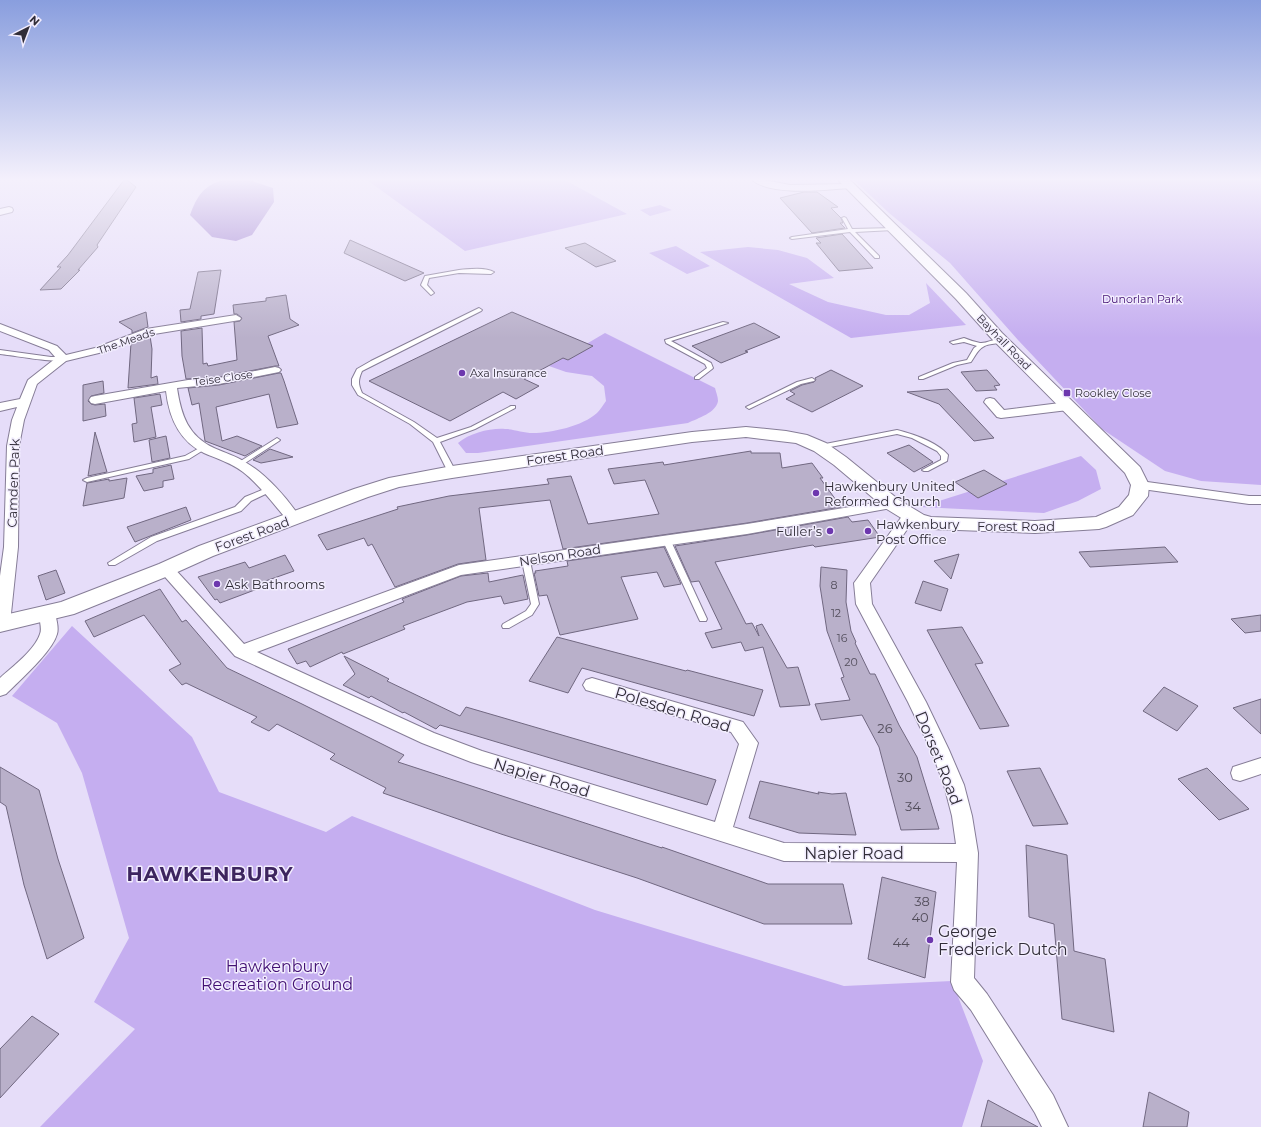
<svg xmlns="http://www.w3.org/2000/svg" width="1261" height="1127" viewBox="0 0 1261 1127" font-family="Montserrat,sans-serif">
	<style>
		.green { fill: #c5aef0 }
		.water { fill: #9b7cce }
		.building { fill: #b9b0ca; stroke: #716881 }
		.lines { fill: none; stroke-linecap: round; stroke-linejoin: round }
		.lane-casing { stroke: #867d97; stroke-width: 2 }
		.street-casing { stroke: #867d97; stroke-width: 2 }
		.secondary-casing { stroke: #867d97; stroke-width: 2 }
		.lane { fill: #fff; fill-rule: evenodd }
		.street { fill: #fff; fill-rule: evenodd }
		.secondary { fill: #fff; fill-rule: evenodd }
		.poi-dot { fill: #6d37ae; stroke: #f2edfe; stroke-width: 1.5 }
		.labels { text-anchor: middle; stroke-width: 3; stroke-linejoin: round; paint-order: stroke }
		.far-park-label { font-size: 11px; fill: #421073; stroke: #f2edfe }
		.far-street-label { font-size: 11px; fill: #312d38; stroke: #f2edfe }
		.far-poi-label { font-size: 11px; fill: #312d38; stroke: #f2edfe; text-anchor: start }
		.number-label { font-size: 11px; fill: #534e5c }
		.street-label { font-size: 13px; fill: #312d38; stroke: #f2edfe }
		.poi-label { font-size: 13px; fill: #312d38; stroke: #f2edfe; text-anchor: start }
		.near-number-label { font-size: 13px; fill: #534e5c }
		.near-street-label { font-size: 16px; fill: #312d38; stroke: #f2edfe }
		.near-poi-label { font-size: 16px; fill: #312d38; stroke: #f2edfe; text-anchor: start }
		.near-park-label { font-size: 16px; fill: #421073; stroke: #f2edfe }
		.near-district-label { font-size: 20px; font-weight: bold; letter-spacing: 1px; fill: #3d255f; stroke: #f2edfe }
	</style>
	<rect width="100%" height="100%" fill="#e6ddf9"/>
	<!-- green -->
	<path class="green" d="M367 180H565L627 214 465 251Z
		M854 180H1261V485L1201 481 1165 471 1102 429 1018 340 950 263 889 213Z
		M660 205 672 210 650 216 640 210Z
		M676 246 710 266 687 274 649 253Z
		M748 247 778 250 807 258 834 278 789 284 828 302 886 315H909L930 303 926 283 966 325 851 338 700 252Z
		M605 333 715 388C716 392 718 397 718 401 716 413 698 418 688 423L478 453H466L458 443C470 433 490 428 505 429 514 429 523 433 533 433 551 433 583 426 597 413 600 410 603 405 606 401L604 386 592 376 566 372 549 366Z
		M1081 456 1096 470 1101 489 1078 501 1044 513 920 507Z
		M72 626 192 737 219 792 326 832 352 816 595 910 844 986 952 981 983 1061 962 1127H40L135 1029 94 1002 129 938 82 773 57 723 12 696Z"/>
	<!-- water -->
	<path class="water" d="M223 180H249L273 188 274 202 252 235 236 241 212 237 190 215C197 196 203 186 223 180Z"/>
	<!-- building -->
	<path class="building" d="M124 180H127L136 187 97 245 98 247 78 270H80L61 289 40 290 61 267H57L68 255Z
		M804 192H817L838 207 831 208 841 218 843 223H840L845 228 812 233 780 198Z
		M842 234 873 268 839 271 816 243H821L816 238Z
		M350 240 424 273 405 281 344 253Z
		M585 243 616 261 596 267 565 248Z
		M221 270 214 314 201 316V319L181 322 180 310 190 309 198 272Z
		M286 295 290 319 299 325 268 336 279 366H275L219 377 186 379 182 356 181 331 202 328 203 364 207 363 208 366 237 360 234 322 240 321 242 318 237 314H234L233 305 266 301V298Z
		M146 312 148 327 132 333V330L119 322Z
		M512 312 593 346 568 360 563 358 524 379 539 386 516 399 503 392 450 421 369 381Z
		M754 323 780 337 745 351 748 352 721 363 692 346Z
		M150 336 152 349 151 378 157 376 158 384 128 388 131 343Z
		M831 370 863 386 812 412 786 399 795 394 790 391 802 385 814 382 816 380 815 378Z
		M987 370 1000 385 994 386 997 390 976 391 961 372Z
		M279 373H281L284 381 298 424 277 428 269 394 216 407 222 441 237 436 262 446 245 456 205 441 199 403 192 405 188 388 219 385Z
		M103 381 104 393 91 396 88 401 91 404 95 405 105 404 106 416 83 421V385Z
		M948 389 980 423 994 438 974 441 939 404 907 392Z
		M160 394 162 405 151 407 156 437 134 442 132 424 137 423 134 398Z
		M95 432 107 472 88 476Z
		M166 436 170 458 152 462 149 440Z
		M909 445 933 462 914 472 887 453Z
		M270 449 293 457 261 463 253 460Z
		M751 451V453H780L782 468 812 463 823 478H820L841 507 747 523 563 549 550 500 479 508 486 560 458 564 395 587 372 544 368 546 364 538 327 550 318 535 398 509 397 507 449 496 549 484 547 479 571 476 588 524 659 514 645 480 614 484 608 469 663 462 664 465Z
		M171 465 174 479 163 481V487L144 491 136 476 153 473V469Z
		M984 470 1007 484 978 498 955 482Z
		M127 478 124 498 83 506 87 483 109 479V481Z
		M186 507 191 520 135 542 127 527Z
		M848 517 852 522 868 520 880 537 815 547 813 545 715 562 746 624 752 623 759 636 756 626 762 624 787 668 798 667 810 705 780 707 763 647 745 651 741 642 712 648 705 633 722 629 699 581 691 582 675 546 747 535Z
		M664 547 681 584 664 587 657 572 621 577 638 619 560 635 547 595 539 596 534 573H536L535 571 568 566 567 561Z
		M1165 547 1178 562 1090 567 1079 552Z
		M959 554 951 579 934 561Z
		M285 555 294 571 257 584 260 588 220 603 217 599 215 600 198 577 245 562 249 568Z
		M821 567 847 570 846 602 851 631 856 642 855 643 870 674H875L899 725 917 757 939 829 901 830 879 747 862 715 821 720 815 704 850 700 841 678 844 677 827 631 820 586Z
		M56 570 65 593 46 600 38 576Z
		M488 573 489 582 523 575 528 599 504 604 501 596 467 602 403 626 405 629 343 654 342 652 310 667 306 661 297 664 288 649 404 602 402 599 461 576Z
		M923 581 948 589 941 611 915 603Z
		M160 589 182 622 186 620 227 668 302 704 404 755 398 762 634 839 662 848V847L768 884H843L852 924H764L637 878 501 834 383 793 386 788 330 759 335 754 316 744 277 724 269 731 251 722 257 717 186 683 182 685 169 670 181 664 144 615 94 637 85 621Z
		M1261 615V631L1245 633 1231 619Z
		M962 627 983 663 975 664 1009 726 980 729 927 630Z
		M557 637 686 671 687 670 763 690 754 716 582 668 568 693 529 681Z
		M344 656 389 679 387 681 460 716 466 707 716 780 707 805 440 725 436 729 404 712 403 713 371 696 369 698 343 685 355 674Z
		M1164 687 1198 706 1177 731 1143 711Z
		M1261 699V734L1233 708Z
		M0 767 39 790 58 859 84 938 47 959 24 885 6 806 0 802Z
		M1040 768 1068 824 1033 826 1007 771Z
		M1207 768 1228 789 1249 809 1219 820 1178 779Z
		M760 781 819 794 818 792 832 794 846 793 856 835 799 833 749 818Z
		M1026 845 1067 855 1074 951 1105 959 1114 1032 1062 1019 1054 924 1029 917Z
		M882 877 936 892 925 978 868 959Z
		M32 1016 59 1034 0 1098V1049Z
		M1149 1092 1189 1112 1187 1127H1143Z
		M988 1100 1038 1127H981Z"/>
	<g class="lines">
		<defs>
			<path id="lane" d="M844 217 846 218 852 229 895 228V229L893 230 855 232 879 256V258H875L850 232 792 239 790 238 792 237 848 229 842 218Z
				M459 270C469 269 485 267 494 272L491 274 459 273 429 278 427 285 434 293 431 295 421 285 425 276Z
				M479 308 482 310 481 311 362 371C358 380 358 384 362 393L414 422 437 438 471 427 511 406H515V408L475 429 440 442 456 472 452 474 448 472 433 442 410 424 358 395 352 385V379L357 369 371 361Z
				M723 322 728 323 671 341 711 363 713 368 712 369 699 379H695V377L707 368 705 364 666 343 665 340Z
				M964 338C969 340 975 342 980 343 988 344 997 336 1005 341 1001 343 997 343 992 344 980 345 977 353 971 362L957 365 923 379H919V377L953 363 967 360 974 348 977 346 964 342 953 344 950 342Z
				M0 350 51 357H62L65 359C57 364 12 355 0 354Z
				M812 378 815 380 814 381 801 384 751 408 749 409 746 407 797 382Z
				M897 430C913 434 937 442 948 455L947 461 928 471H924L922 470 924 469 941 460V456L937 451 912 438 897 434 820 449 817 447 820 445Z
				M277 438 280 440 279 441 242 465H238L236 464Z
				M203 446 205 447 206 448 205 449 189 459 87 482 83 480 87 478 185 456Z
				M267 488H270L274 490 251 501 241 511 157 541 115 565H109L108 563 151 537 235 507 245 497Z
				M663 537H666L670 539 707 619 706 621H700L699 619 662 539Z
				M526 558 530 561 539 604 532 615 509 628H503L502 626 503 624 526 611 531 604 522 561Z"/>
			<path id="street" d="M752 180H764L790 185 849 184 853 186 849 188C824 190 772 196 752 180Z
				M9 207 12 208 13 210 12 212 0 215V209Z
				M236 315 241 318 240 320 148 335 103 352 66 361 37 384 24 420 19 446 18 547 10 623 8 627 0 628V576L4 547 7 446 12 420 17 407 0 411V403L20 399 28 380 56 358 49 350 0 331V324L57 346 66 355 95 348 146 329Z
				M275 367 279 368 281 370 279 372 219 384 177 388C181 415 188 436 214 448 225 453 236 456 245 462 266 474 288 499 301 519L299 522 294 523 289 522C274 505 261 486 243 472 231 463 218 459 204 453 179 441 169 417 166 391L95 404 91 403 89 400 91 397 95 396 188 380 219 378Z
				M990 398 994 399 1004 410 1068 402 1072 403 1074 406 1072 409 1068 410 1001 418 997 417 984 402 986 399Z
				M1140 481 1249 496H1261V504H1249L1135 488 1133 485 1135 482Z
				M892 500 897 501 899 504 897 507 747 534 461 575 257 652 434 733 482 751 715 822 739 744 731 732 586 690 583 685 586 680 592 678 743 722 758 743 733 827 784 843 956 844 952 816 944 785 931 750 908 702 856 604 854 583 857 579 905 512 910 511 915 512 917 515 870 583 872 604 926 702 949 750 964 785 972 816 978 853 974 978 987 994 1053 1095 1068 1127H1042L1035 1113 971 1010 954 990 951 982 957 862 784 861 471 762 422 743 235 656 158 569 161 565 166 564 171 565 244 644 459 565 747 524Z
				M47 608 53 610C56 615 59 628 57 634 52 652 20 680 6 694L0 696V678C12 667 35 650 40 634 43 627 37 618 41 610Z
				M1261 758V774L1240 781 1233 779 1231 773 1233 767Z"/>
			<path id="secondary" d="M838 180H850L966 293 1002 333 1140 467 1149 485 1148 496 1133 515 1106 527 1099 529 1035 533 931 529 911 524 885 508 834 465 814 451 796 443 746 437 692 442 452 478 399 487 368 497 213 556 173 574 74 614 0 632V616L61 602 159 564 199 546 354 489 389 478 452 466 692 432 746 427 786 431 807 435 826 443 846 457 899 500 924 515 931 517 1035 521 1096 517 1119 507 1129 495 1131 485 1125 473 992 339 956 299Z"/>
		</defs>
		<!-- lane casing -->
		<use href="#lane" class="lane-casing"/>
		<!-- street casing -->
		<use href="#street" class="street-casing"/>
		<!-- secondary casing -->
		<use href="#secondary" class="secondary-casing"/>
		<!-- lane -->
		<use href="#lane" class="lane"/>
		<!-- street -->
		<use href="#street" class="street"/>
		<!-- secondary -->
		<use href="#secondary" class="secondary"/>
	</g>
	<!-- sky -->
	<linearGradient id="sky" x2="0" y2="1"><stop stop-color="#899ede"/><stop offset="0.53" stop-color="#f4f0fc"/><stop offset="1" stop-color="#f4f0fc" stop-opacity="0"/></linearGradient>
	<rect width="1261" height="338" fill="url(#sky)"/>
	<!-- markers -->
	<g class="poi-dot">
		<circle cx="462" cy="373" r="4"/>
		<rect x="1063" y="389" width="8" height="8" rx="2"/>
		<circle cx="816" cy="493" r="4"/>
		<circle cx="830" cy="531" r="4"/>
		<circle cx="868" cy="531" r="4"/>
		<circle cx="217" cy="584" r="4"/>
		<circle cx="930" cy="940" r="4"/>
	</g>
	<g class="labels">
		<!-- far-park labels -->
		<g class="far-park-label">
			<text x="1142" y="303">Dunorlan Park</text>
		</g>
		<!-- far-street labels -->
		<g class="far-street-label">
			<text transform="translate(126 341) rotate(-19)" y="4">The Meads</text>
			<text transform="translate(1004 342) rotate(46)" y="4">Bayhall Road</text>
			<text transform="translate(223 378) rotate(-8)" y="4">Teise Close</text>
		</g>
		<!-- far-poi labels -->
		<g class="far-poi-label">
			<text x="470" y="377">Axa Insurance</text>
			<text x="1075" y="397">Rookley Close</text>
		</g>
		<!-- number labels -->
		<g class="number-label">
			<text x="834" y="589">8</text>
			<text x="836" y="617">12</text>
			<text x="842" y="642">16</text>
			<text x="851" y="666">20</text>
		</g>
		<!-- street labels -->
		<g class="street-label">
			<text transform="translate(565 455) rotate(-8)" y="5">Forest Road</text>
			<text transform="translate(13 483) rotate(-88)" y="5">Camden Park</text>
			<text x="1016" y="531">Forest Road</text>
			<text transform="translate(252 534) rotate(-20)" y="5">Forest Road</text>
			<text transform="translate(560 555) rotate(-9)" y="5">Nelson Road</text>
		</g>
		<!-- poi labels -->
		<g class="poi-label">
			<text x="824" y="491">Hawkenbury United<tspan x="824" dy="15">Reformed Church</tspan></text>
			<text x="876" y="529">Hawkenbury<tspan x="876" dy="15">Post Office</tspan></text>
			<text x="822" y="536" text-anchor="end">Fuller’s</text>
			<text x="225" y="589">Ask Bathrooms</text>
		</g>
		<!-- near-number labels -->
		<g class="near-number-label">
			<text x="885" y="733">26</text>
			<text x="905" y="782">30</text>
			<text x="913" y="811">34</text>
			<text x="922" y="906">38</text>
			<text x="920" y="922">40</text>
			<text x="901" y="947">44</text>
		</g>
		<!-- near-street labels -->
		<g class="near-street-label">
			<text transform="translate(673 709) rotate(17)" y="6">Polesden Road</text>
			<text transform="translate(939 758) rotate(68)" y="6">Dorset Road</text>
			<text transform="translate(542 777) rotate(17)" y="6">Napier Road</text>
			<text x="854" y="859">Napier Road</text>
		</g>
		<!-- near-poi labels -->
		<g class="near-poi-label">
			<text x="938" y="937">George<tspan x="938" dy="18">Frederick Dutch</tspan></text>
		</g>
		<!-- near-park labels -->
		<g class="near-park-label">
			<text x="277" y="972">Hawkenbury<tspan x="277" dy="18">Recreation Ground</tspan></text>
		</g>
		<!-- near-district labels -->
		<g class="near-district-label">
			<text x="210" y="881">HAWKENBURY</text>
		</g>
	</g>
	<!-- north arrow -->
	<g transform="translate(28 28) rotate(42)" stroke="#f2edfe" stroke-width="3" paint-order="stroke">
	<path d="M0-3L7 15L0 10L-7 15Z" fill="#312d38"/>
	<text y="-6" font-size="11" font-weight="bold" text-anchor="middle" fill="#312d38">N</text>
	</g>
</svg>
